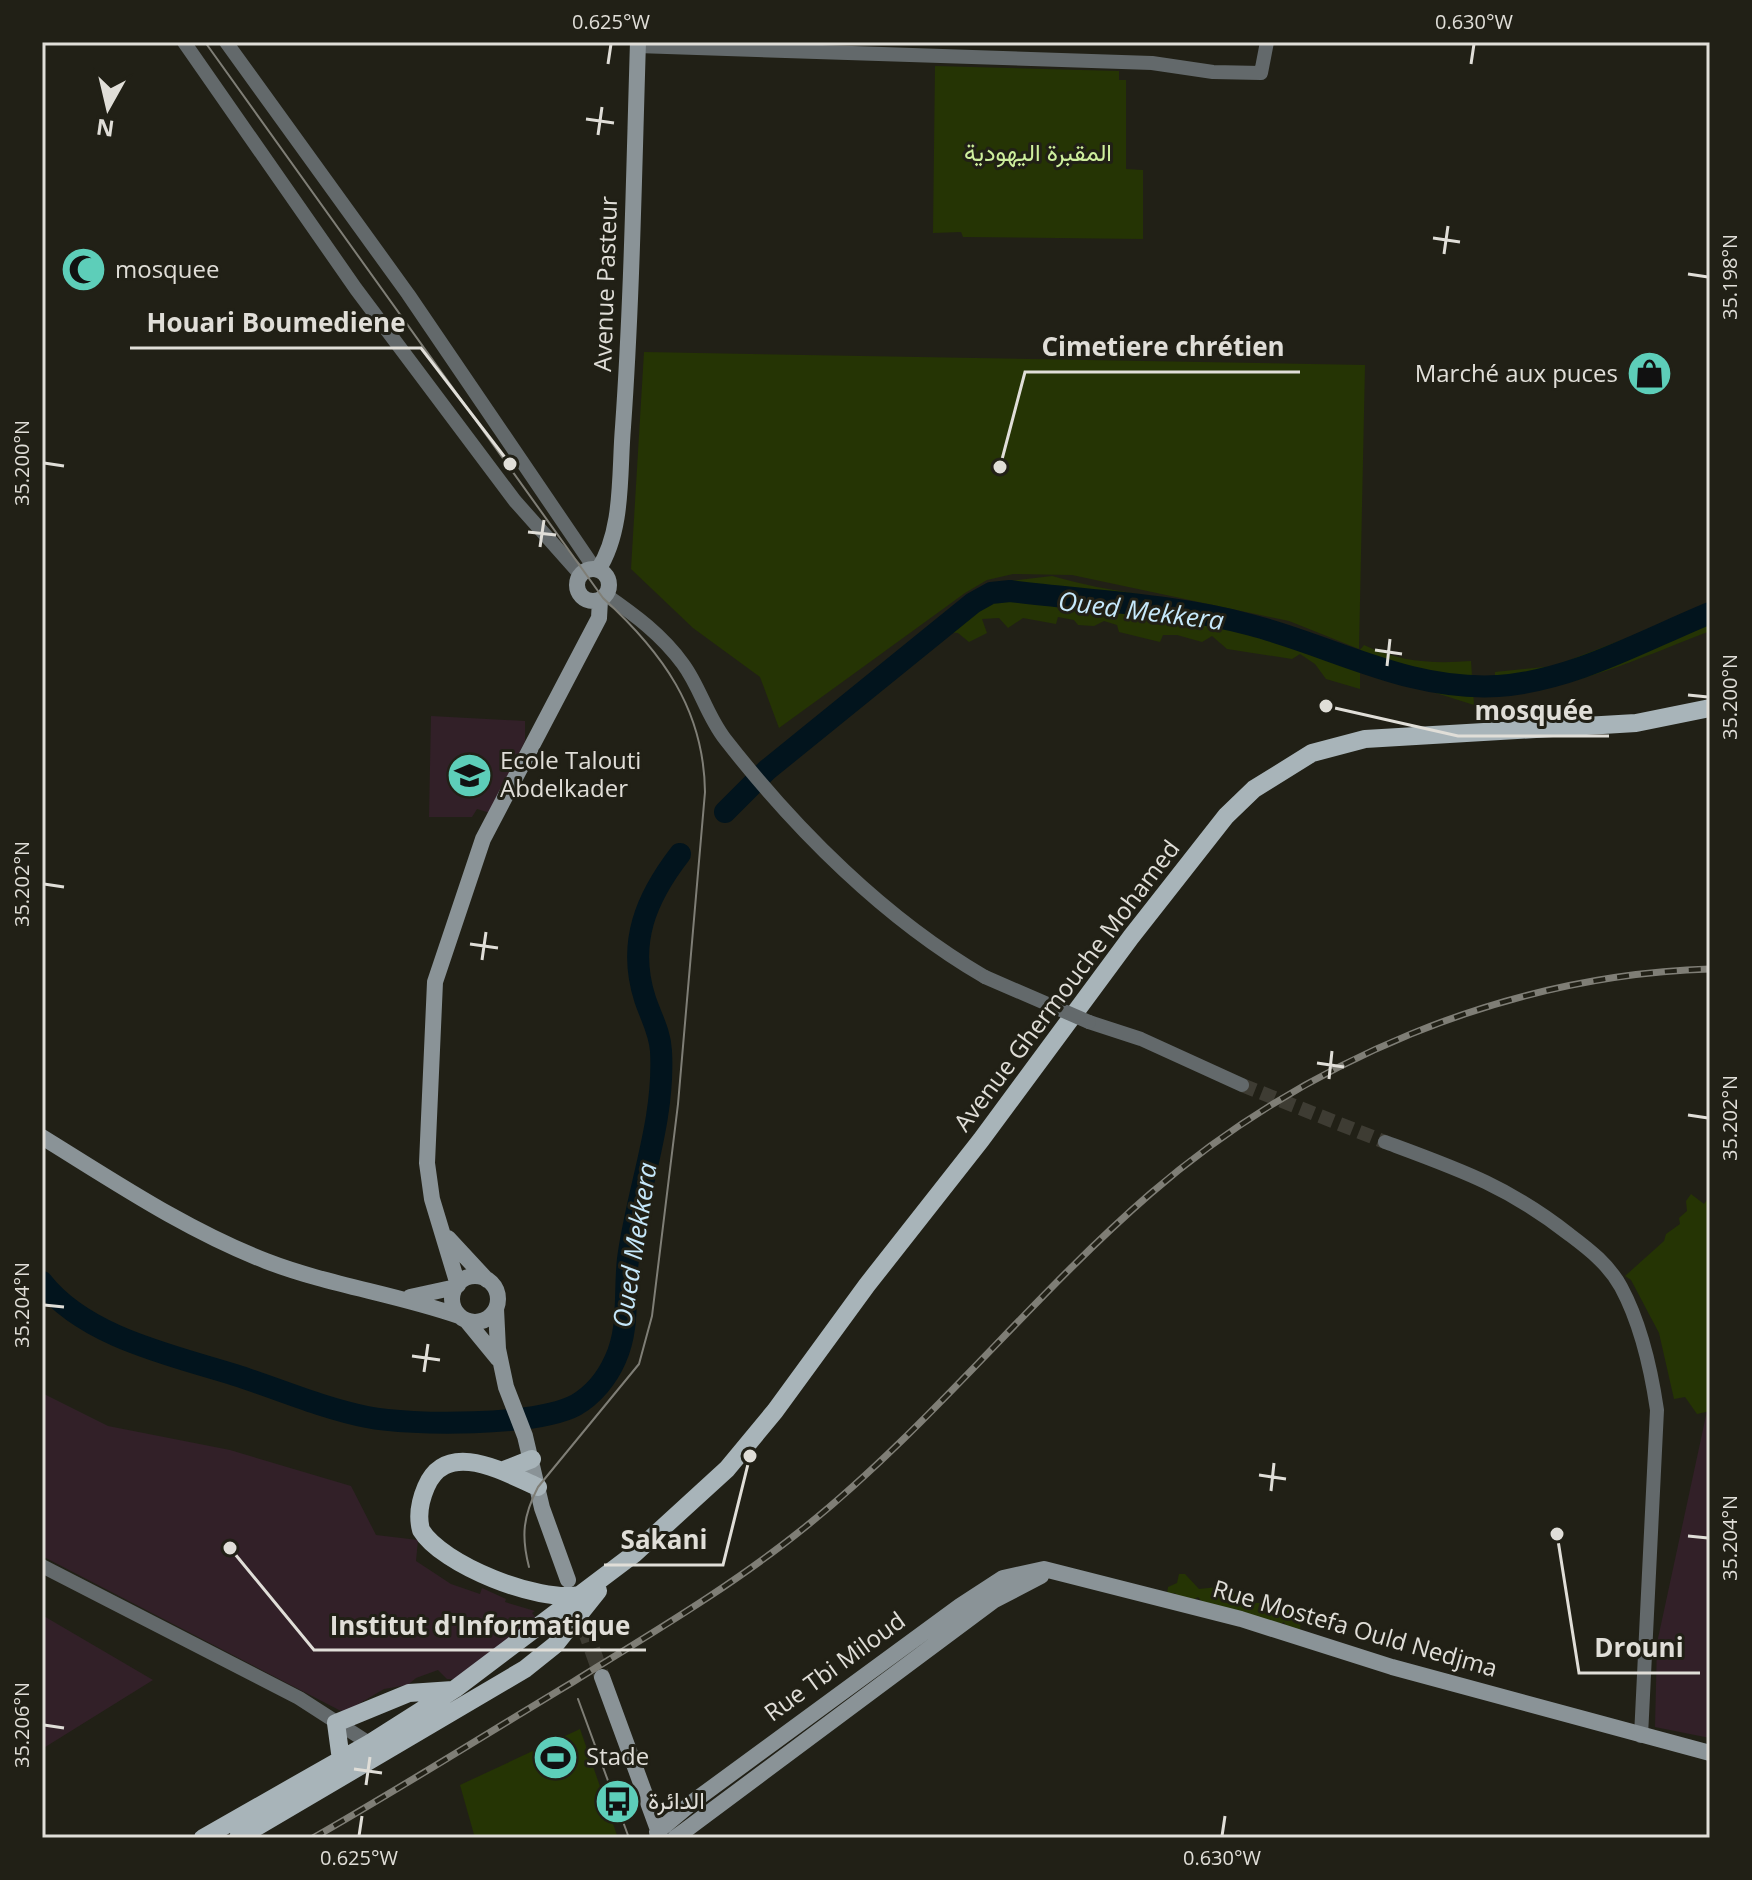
<svg xmlns="http://www.w3.org/2000/svg" width="1752" height="1880" viewBox="0 0 1752 1880" font-family="'Open Sans',Vazirmatn,sans-serif">
	<style>
		.education { fill: #322028 }
		.green { fill: #253404 }
		.lines { fill: none; stroke-linecap: round; stroke-linejoin: round }
		.river { stroke: #02141d; stroke-width: 22 }
		.tertiary-tunnel { stroke: #3e3c33; stroke-width: 14; stroke-dasharray: 14 7; stroke-linecap: butt }
		.secondary-tunnel { stroke: #3e3c33; stroke-width: 16; stroke-dasharray: 16 8; stroke-linecap: butt }
		.tertiary { stroke: #63696b; stroke-width: 14 }
		.secondary { stroke: #8a9397; stroke-width: 16 }
		.primary { stroke: #a8b4b9; stroke-width: 18 }
		.tram { stroke: #7f7e76; stroke-width: 2 }
		.rail-casing { stroke: #7f7e76; stroke-width: 7 }
		.rail { stroke: #212016; stroke-width: 4; stroke-dasharray: 12; stroke-linecap: butt }
		.tertiary-bridge { stroke: #63696b; stroke-width: 14 }
		.ticks { fill: none; stroke: #e0ded8; stroke-width: 3 }
		.labels { text-anchor: middle; stroke-width: 6; stroke-linejoin: round; paint-order: stroke }
		.park-label { font-size: 24px; fill: #ceef9d; stroke: #212016 }
		.poi-label { font-size: 24px; fill: #e0ded8; stroke: #212016; text-anchor: start }
		.street-label { font-size: 24px; fill: #e0ded8; stroke: #212016 }
		.water-label { font-size: 26px; font-style: italic; fill: #c6e8fb; stroke: #212016 }
		.leader { fill: none; stroke: #e0ded8; stroke-width: 3 }
		.callout-dot { fill: #e0ded8; stroke: #212016; stroke-width: 3 }
		.callout-label { font-size: 26px; text-anchor: middle; font-weight: bold; fill: #e0ded8; stroke: #212016; stroke-width: 6; stroke-linejoin: round; paint-order: stroke }
		.neatline { fill: none; stroke: #e0ded8; stroke-width: 3 }
		.ticks-label { font-size: 20px; text-anchor: middle; fill: #e0ded8 }
	</style>
	<rect width="100%" height="100%" fill="#212016"/>
	<!-- education -->
	<path class="education" d="M431 716 525 721V741L490 813 477 809 472 817H429Z
		M42 1393 108 1426 230 1450 351 1486 376 1535 418 1540 416 1561 451 1584 480 1594 482 1588 506 1599 505 1602 535 1611 532 1613 540 1623 462 1679H447L438 1670 416 1678 408 1685 384 1689 345 1712 339 1710 42 1556Z
		M1710 1397V1738L1655 1727 1657 1643Z
		M42 1615 153 1680 42 1749Z"/>
	<!-- green -->
	<path class="green" d="M935 66 1119 71V80H1126V169L1143 170V239L963 237 961 232 933 233Z
		M644 352 1365 365 1359 649 1289 621 1072 575 1013 574 987 580 965 593 779 728 760 677 693 628 631 569Z
		M1052 576C1110 593 1170 597 1229 610 1273 620 1316 635 1359 651L1364 645C1399 662 1434 664 1471 661L1474 705 1360 669V689L1326 679 1315 664 1300 654 1292 659 1227 649 1212 636 1202 642 1177 635H1163L1160 642 1119 632 1117 625 1104 621 1094 626 1078 625 1074 620 1058 617 1056 624 1023 618 1008 628 999 618 982 619 987 633 969 642 958 633 930 630 993 583Z
		M1710 606V611C1674 640 1635 637 1602 664L1631 649 1688 632 1710 616V631C1640 658 1572 689 1498 696V689L1507 688 1495 682V672L1554 666Z
		M1691 1194 1704 1204 1710 1196V1411L1697 1414 1685 1397 1674 1399 1659 1333 1631 1280 1625 1276 1664 1241 1666 1234 1680 1224 1679 1218 1687 1211 1686 1201Z
		M1179 1574H1185L1199 1589 1218 1587 1224 1595 1246 1593 1254 1603H1269L1282 1612 1293 1606 1301 1619 1300 1630H1288L1284 1622 1275 1627 1205 1605 1198 1597 1191 1601 1178 1598 1175 1593 1167 1594 1168 1587 1177 1583Z
		M580 1729 618 1838H475L460 1785Z"/>
	<g class="lines">
		<!-- river -->
		<path class="river" d="M725 812 767 770 973 603 991 593 1010 591C1090 601 1173 604 1251 625 1335 647 1408 691 1498 686 1572 681 1642 641 1710 613
			M42 1282C85 1337 171 1355 235 1375 279 1389 322 1408 367 1417 411 1426 538 1426 576 1405 593 1395 607 1378 615 1360 630 1328 624 1293 628 1259 637 1190 665 1122 661 1051 660 1032 651 1017 645 999 627 943 646 898 680 854"/>
		<!-- tertiary-tunnel -->
		<path class="tertiary-tunnel" d="M1242 1085 1385 1142"/>
		<!-- secondary-tunnel -->
		<path class="secondary-tunnel" d="M576 1604 602 1677"/>
		<!-- tertiary -->
		<path class="tertiary" d="M184 42 356 289 515 501 580 574
			M226 42 408 294 595 569
			M637 46 1152 63 1213 72 1261 73 1267 42
			M606 595C635 615 662 635 683 664 700 687 707 716 725 739 796 830 885 919 985 977
			M1089 1022 1141 1039 1242 1085
			M1385 1142C1458 1169 1508 1186 1570 1235 1590 1250 1609 1265 1621 1287 1641 1324 1651 1369 1657 1410L1641 1736
			M42 1566 299 1698 375 1747"/>
		<!-- secondary -->
		<path class="secondary" d="M577 585a16 16 0 1 1 32 0a16 16 0 1 1-32 0Z
			M598 570C624 530 619 473 623 427 632 299 634 170 638 42
			M42 1137C115 1182 186 1230 266 1261 328 1285 396 1294 459 1316
			M448 1238 487 1280
			M452 1299a23 23 0 1 1 46 0a23 23 0 1 1-46 0Z
			M458 1285 432 1199 427 1163 435 982 483 839 599 618 600 600
			M410 1297 456 1287
			M496 1309 498 1349 506 1387 525 1436 542 1508 568 1580
			M466 1320 498 1359
			M602 1677 661 1838
			M657 1832 694 1801 960 1606 1003 1578 1044 1569 1241 1619 1392 1667 1710 1753
			M675 1838 993 1601 1041 1576"/>
		<!-- primary -->
		<path class="primary" d="M504 1470 532 1459
			M538 1487C505 1473 447 1438 426 1487 420 1501 417 1515 421 1530 442 1565 539 1603 579 1595
			M341 1760 336 1723 409 1693 453 1690
			M203 1838 370 1743 455 1689 634 1554 727 1469 775 1411 867 1285 981 1140 1131 937 1226 816 1254 789 1312 753 1365 739 1636 723 1710 708
			M238 1838 525 1669 555 1645 598 1591"/>
		<!-- tram -->
		<path class="tram" d="M205 42 603 598C662 652 704 709 705 792L678 1104 652 1316 639 1364 538 1487C523 1516 521 1536 529 1567
			M578 1699 629 1838"/>
		<defs>
			<path id="rail" d="M313 1838C401 1788 486 1734 573 1682 652 1633 732 1586 804 1528 929 1428 1029 1299 1150 1194 1304 1061 1506 975 1710 969"/>
		</defs>
		<!-- rail casing -->
		<use href="#rail" class="rail-casing"/>
		<!-- rail -->
		<use href="#rail" class="rail"/>
		<!-- tertiary-bridge -->
		<path class="tertiary-bridge" d="M985 977 1089 1022"/>
	</g>
	<!-- ticks -->
	<path class="ticks" d="M608 64 611 44M1471 64 1474 44M586 119 614 123M598 135 602 107M1433 238 1460 242M1444 254 1448 226M1688 274 1708 277M44 463 64 466M528 532 556 535M540 547 544 520M1375 650 1402 654M1387 666 1390 639M1688 695 1708 697M44 884 64 887M470 944 498 948M482 960 486 932M1317 1063 1344 1067M1329 1079 1332 1051M1688 1115 1708 1118M44 1305 64 1307M412 1356 440 1360M424 1372 428 1344M1259 1475 1286 1479M1271 1491 1274 1463M1688 1536 1708 1538M44 1725 64 1728M354 1769 382 1773M366 1785 370 1757M359 1836 362 1816M1222 1836 1225 1816"/>
	<!-- icons -->
	<defs>
		<symbol id="mosque-disc" viewBox="-11 -11 22 22"><circle r="9.5" fill="#5dceb9" stroke="#212016"/><path d="M3.5-4.9A6 6 0 1 0 3.5 4.9A5 5 0 1 1 3.5-4.9Z" fill="#111"/></symbol>
		<symbol id="shop-disc" viewBox="-11 -11 22 22"><circle r="9.5" fill="#5dceb9" stroke="#212016"/><path d="M-5-2.5h2.3a2.7 3.5 0 0 1 5.4 0H5L5.5 6h-11ZM-1.5-2.5h3a1.5 2.3 0 0 0-3 0Z" fill="#111"/></symbol>
		<symbol id="school-disc" viewBox="-11 -11 22 22"><circle r="9.5" fill="#5dceb9" stroke="#212016"/><path d="M0-5L7-2L0 1L-7-2ZM-4 1L0 2.5L4 1V4Q0 6-4 4Z" fill="#111"/></symbol>
		<symbol id="stadium-disc" viewBox="-11 -11 22 22"><circle r="9.5" fill="#5dceb9" stroke="#212016"/><path d="M0-5a6.5 5 0 1 0 0 10a6.5 5 0 1 0 0-10ZM-3.5-1.8h7v3.6h-7Z" fill="#111"/></symbol>
		<symbol id="bus-disc" viewBox="-11 -11 22 22"><circle r="9.5" fill="#5dceb9" stroke="#212016"/><path d="M-5-6H5V4H4V6H2V4H-2V6H-4V4H-5ZM-3.5-4V0h7V-4ZM-3.5 1.2v1.5H-2V1.2ZM2 1.2v1.5H3.5V1.2Z" fill="#111"/></symbol>
	</defs>
	<g fill-rule="evenodd">
		<use href="#mosque-disc" x="58" y="244" width="51" height="51"/>
		<use href="#shop-disc" x="1624" y="348" width="51" height="51"/>
		<use href="#school-disc" x="444" y="750" width="51" height="51"/>
		<use href="#stadium-disc" x="530" y="1732" width="51" height="51"/>
		<use href="#bus-disc" x="592" y="1776" width="51" height="51"/>
	</g>
	<g class="labels">
		<!-- park labels -->
		<g class="park-label">
			<text x="1038" y="161">المقبرة اليهودية</text>
		</g>
		<!-- poi labels -->
		<g class="poi-label">
			<text x="115" y="278">mosquee</text>
			<text x="1618" y="382" text-anchor="end">Marché aux puces</text>
			<text x="500" y="769">Ecole Talouti<tspan x="500" dy="28">Abdelkader</tspan></text>
			<text x="586" y="1765">Stade</text>
			<text x="648" y="1809">الدائرة</text>
		</g>
		<!-- street labels -->
		<g class="street-label">
			<text transform="translate(606 284) rotate(-88)" y="8">Avenue Pasteur</text>
			<text transform="translate(1067 986) rotate(-53)" y="8">Avenue Ghermouche Mohamed</text>
			<text transform="translate(1355 1629) rotate(16)" y="8">Rue Mostefa Ould Nedjma</text>
			<text transform="translate(835 1667) rotate(-36)" y="8">Rue Tbi Miloud</text>
		</g>
		<!-- water labels -->
		<g class="water-label">
			<text transform="translate(1141 611) rotate(7)" y="9">Oued Mekkera</text>
			<text transform="translate(635 1245) rotate(-81)" y="9">Oued Mekkera</text>
		</g>
	</g>
	<!-- callouts -->
	<path class="leader" d="M510 464L421 348H130M1000 467L1025 372H1300M1326 706L1458 736H1609M750 1456L723 1565H604M230 1548L314 1650H646M1557 1534L1579 1673H1700"/>
	<g class="callout-dot">
		<circle cx="510" cy="464" r="8"/>
		<circle cx="1000" cy="467" r="8"/>
		<circle cx="1326" cy="706" r="8"/>
		<circle cx="750" cy="1456" r="8"/>
		<circle cx="230" cy="1548" r="8"/>
		<circle cx="1557" cy="1534" r="8"/>
	</g>
	<g class="callout-label">
		<text x="276" y="332">Houari Boumediene</text>
		<text x="1163" y="356">Cimetiere chrétien</text>
		<text x="1534" y="720">mosquée</text>
		<text x="664" y="1549">Sakani</text>
		<text x="480" y="1635">Institut d'Informatique</text>
		<text x="1639" y="1657">Drouni</text>
	</g>
	<!-- border -->
	<rect width="1752" height="1880" fill="none" stroke="#212016" stroke-width="88"/>
	<!-- north arrow -->
	<g transform="translate(108 108) rotate(188)" stroke="#212016" stroke-width="6" paint-order="stroke">
	<path d="M0-6L14 30L0 20L-14 30Z" fill="#e0ded8"/>
	<text y="-12" font-size="22" font-weight="bold" text-anchor="middle" fill="#e0ded8">N</text>
	</g>
	<rect x="44" y="44" width="1664" height="1792" class="neatline"/>
	<g class="ticks-label">
		<text x="611" y="29">0.625°W</text>
		<text x="1474" y="29">0.630°W</text>
		<text transform="translate(1730 277) rotate(-90)" y="7">35.198°N</text>
		<text transform="translate(22 463) rotate(-90)" y="7">35.200°N</text>
		<text transform="translate(1730 697) rotate(-90)" y="7">35.200°N</text>
		<text transform="translate(22 884) rotate(-90)" y="7">35.202°N</text>
		<text transform="translate(1730 1118) rotate(-90)" y="7">35.202°N</text>
		<text transform="translate(22 1305) rotate(-90)" y="7">35.204°N</text>
		<text transform="translate(1730 1538) rotate(-90)" y="7">35.204°N</text>
		<text transform="translate(22 1725) rotate(-90)" y="7">35.206°N</text>
		<text x="359" y="1865">0.625°W</text>
		<text x="1222" y="1865">0.630°W</text>
	</g>
</svg>
